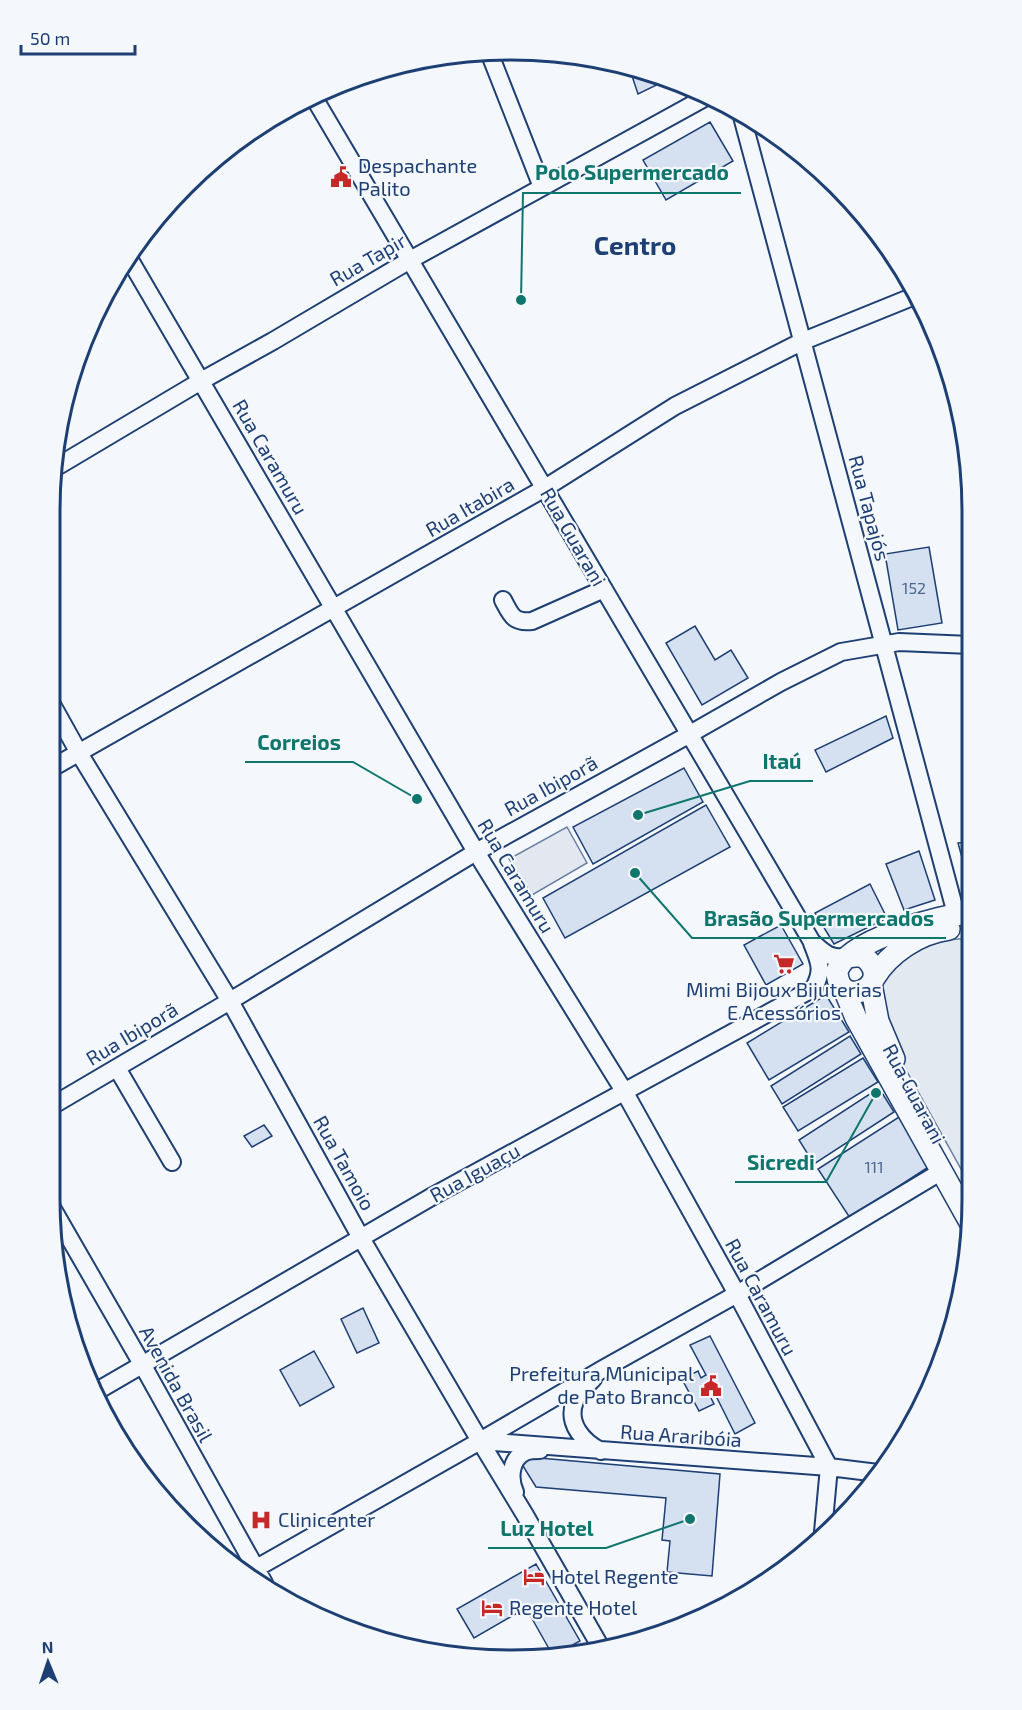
<svg xmlns="http://www.w3.org/2000/svg" width="1022" height="1710" viewBox="0 0 1022 1710" font-family="'Exo 2',sans-serif">
	<style>
		.green { fill: #e3e9f0; stroke: #687fa3; stroke-width: 1.5 }
		.parking { fill: #e3e8f0; stroke: #687fa3; stroke-width: 1.5 }
		.building { fill: #d5e0f0; stroke: #1d3f73; stroke-width: 1.5 }
		.lines { fill: none; stroke-linecap: round; stroke-linejoin: round }
		.minor-casing { stroke: #1d3f73; stroke-width: 20 }
		.major-casing { stroke: #1d3f73; stroke-width: 24 }
		.minor { stroke: #f4f7fb; stroke-width: 16 }
		.major { stroke: #f4f7fb; stroke-width: 21 }
		.labels { text-anchor: middle; stroke-width: 4.5; stroke-linejoin: round; paint-order: stroke }
		.number-label { font-size: 16px; fill: #4b6792 }
		.poi-label { font-size: 20px; fill: #1d3f73; stroke: #f4f7fb; text-anchor: start }
		.street-label { font-size: 20px; fill: #1d3f73; stroke: #f4f7fb }
		.district-label { font-size: 26px; font-weight: bold; fill: #1d3f73; stroke: #f4f7fb }
		.rim { fill: none; stroke: #1d3f73; stroke-width: 3 }
		.leader { fill: none; stroke: #0f766e; stroke-width: 2 }
		.callout-dot { fill: #0f766e; stroke: #f4f7fb; stroke-width: 2 }
		.callout-label { font-size: 21px; text-anchor: middle; font-weight: bold; fill: #0f766e; stroke: #f4f7fb; stroke-width: 4.5; stroke-linejoin: round; paint-order: stroke }
	</style>
	<rect width="100%" height="100%" fill="#f4f7fb"/>
	<!-- green -->
	<path class="green" d="M971 938V1187L889 1039 878 995 883 978 912 950 946 940Z"/>
	<!-- parking -->
	<path class="parking" d="M567 827 587 863 532 895 509 859Z"/>
	<!-- building -->
	<path class="building" d="M629 67 669 79 638 94Z
		M710 122 733 161 666 200 643 160Z
		M929 547 942 623 898 630 885 554Z
		M695 626 715 660 731 650 748 678 702 705 666 643Z
		M886 716 893 738 826 772 815 750Z
		M684 768 703 802 593 864 573 827Z
		M706 805 730 847 565 938 543 898Z
		M971 842V891L958 843Z
		M919 851 935 900 904 910 886 864Z
		M870 884 887 918 834 944 815 913Z
		M781 925 803 964 766 985 744 945Z
		M826 995 849 1032 769 1080 747 1043Z
		M850 1036 861 1054 782 1104 771 1086Z
		M863 1058 878 1082 798 1131 783 1107Z
		M879 1088 894 1112 814 1164 799 1140Z
		M899 1117 930 1166 850 1218 818 1169Z
		M264 1125 272 1136 252 1147 244 1136Z
		M363 1308 379 1343 357 1353 341 1319Z
		M710 1336 755 1423 735 1434 715 1394 710 1396 714 1404 699 1411 682 1379 698 1371 701 1378 706 1375 690 1345Z
		M314 1351 334 1387 300 1406 280 1370Z
		M528 1457 720 1474 712 1576 667 1572 670 1541 662 1540 666 1498 536 1487 523 1466Z
		M536 1564 580 1641 558 1653 552 1654 526 1608 474 1638 457 1609Z"/>
	<g class="lines">
		<defs>
			<path id="minor" d="M489 52 542 187
				M313 96 812 942C825 954 830 959 848 957
				M741 113C811 381 885 647 956 914
				M127 255 476 852 624 1091 737 1294 829 1467 823 1532
				M53 469 201 381 273 341 410 260 708 96
				M503 600C511 615 513 623 532 621L604 589
				M50 701 79 753 230 1001 361 1238 480 1441 525 1515 600 1646
				M50 769 545 488 675 406 801 342 917 295
				M117 1068 172 1162
				M50 1107 230 1001 476 852 690 734 781 682 841 652 899 642 971 645
				M51 1206 142 1364 264 1583
				M593 1379C587 1385 578 1393 575 1401 566 1423 583 1442 601 1451
				M97 1391 433 1196 814 988C824 969 819 962 812 943
				M480 1441 829 1467 878 1473
				M515 1492C509 1479 510 1459 525 1452 529 1450 535 1450 540 1450
				M246 1574 480 1441 603 1369 737 1294 942 1171"/>
			<path id="major" d="M848 957C857 955 865 955 870 963 889 988 838 1010 837 971 847 940 941 915 971 913
				M874 978C889 953 919 933 949 929
				M871 984 878 1021 894 1059
				M844 989 856 1018 971 1224"/>
		</defs>
		<!-- minor casing -->
		<use href="#minor" class="minor-casing"/>
		<!-- major casing -->
		<use href="#major" class="major-casing"/>
		<!-- minor -->
		<use href="#minor" class="minor"/>
		<!-- major -->
		<use href="#major" class="major"/>
	</g>
	<!-- icons -->
	<defs>
		<symbol id="civic-bare" viewBox="-9 -9 18 18"><path d="M-.6-6.5H3V-4.5H.6V-3L4-1V1h2V6H-6V1h2V-1L-.6-3ZM-1.2 2.5V6h2.4V2.5Z" fill="#c62828" stroke="#f4f7fb" stroke-width="2.5" paint-order="stroke"/></symbol>
		<symbol id="supermarket-bare" viewBox="-9 -9 18 18"><path d="M-6-5.5h2.5l.6 2H6L4.5 2H-2.5L-4.4-4H-6ZM-1.5 3.2a1.3 1.3 0 1 0 .1 0ZM3 3.2a1.3 1.3 0 1 0 .1 0Z" fill="#c62828" stroke="#f4f7fb" stroke-width="2.5" paint-order="stroke"/></symbol>
		<symbol id="hospital-bare" viewBox="-9 -9 18 18"><path d="M-5-5h3v3.5h4V-5h3V5h-3V1.5h-4V5h-3Z" fill="#c62828" stroke="#f4f7fb" stroke-width="2.5" paint-order="stroke"/></symbol>
		<symbol id="hotel-bare" viewBox="-9 -9 18 18"><path d="M-6-4.5h1.5V1H6V5H4.5V3h-9V5H-6ZM-4 0a1.8 1.8 0 1 1 3.6 0ZM.5 0V-2.5h3Q6-2.5 6 0Z" fill="#c62828" stroke="#f4f7fb" stroke-width="2.5" paint-order="stroke"/></symbol>
	</defs>
	<g fill-rule="evenodd">
		<use href="#civic-bare" x="326" y="162" width="30" height="30"/>
		<use href="#supermarket-bare" x="769" y="949" width="30" height="30"/>
		<use href="#civic-bare" x="696" y="1371" width="30" height="30"/>
		<use href="#hospital-bare" x="246" y="1505" width="30" height="30"/>
		<use href="#hotel-bare" x="519" y="1562" width="30" height="30"/>
		<use href="#hotel-bare" x="477" y="1593" width="30" height="30"/>
	</g>
	<g class="labels">
		<!-- number labels -->
		<g class="number-label">
			<text x="914" y="594">152</text>
			<text x="874" y="1173">111</text>
		</g>
		<!-- poi labels -->
		<g class="poi-label">
			<text x="358" y="173">Despachante<tspan x="358" dy="23">Palito</tspan></text>
			<text x="784" y="997" text-anchor="middle">Mimi Bijoux Bijuterias<tspan x="784" dy="23">E Acessórios</tspan></text>
			<text x="694" y="1381" text-anchor="end">Prefeitura Municipal<tspan x="694" dy="23">de Pato Branco</tspan></text>
			<text x="278" y="1527">Clinicenter</text>
			<text x="551" y="1584">Hotel Regente</text>
			<text x="509" y="1615">Regente Hotel</text>
		</g>
		<!-- street labels -->
		<g class="street-label">
			<text transform="translate(368 260) rotate(-30)" y="7">Rua Tapir</text>
			<text transform="translate(270 457) rotate(60)" y="7">Rua Caramuru</text>
			<text transform="translate(470 507) rotate(-30)" y="7">Rua Itabira</text>
			<text transform="translate(869 508) rotate(75)" y="7">Rua Tapajós</text>
			<text transform="translate(573 537) rotate(60)" y="7">Rua Guarani</text>
			<text transform="translate(551 786) rotate(-29)" y="7">Rua Ibiporã</text>
			<text transform="translate(516 876) rotate(59)" y="7">Rua Caramuru</text>
			<text transform="translate(132 1034) rotate(-31)" y="7">Rua Ibiporã</text>
			<text transform="translate(914 1094) rotate(62)" y="7">Rua Guarani</text>
			<text transform="translate(344 1163) rotate(61)" y="7">Rua Tamoio</text>
			<text transform="translate(475 1173) rotate(-29)" y="7">Rua Iguaçu</text>
			<text transform="translate(761 1297) rotate(62)" y="7">Rua Caramuru</text>
			<text transform="translate(176 1384) rotate(61)" y="7">Avenida Brasil</text>
			<text transform="translate(681 1436) rotate(4)" y="7">Rua Araribóia</text>
		</g>
		<!-- district labels -->
		<g class="district-label">
			<text x="635" y="255">Centro</text>
		</g>
	</g>
	<!-- crop -->
	<path d="M0 0H1022V1710H0ZM511 60H511A451 451 0 0 1 962 511V1199A451 451 0 0 1 511 1650H511A451 451 0 0 1 60 1199V511A451 451 0 0 1 511 60Z" fill="#f4f7fb" fill-rule="evenodd"/>
	<path class="rim" d="M511 60H511A451 451 0 0 1 962 511V1199A451 451 0 0 1 511 1650H511A451 451 0 0 1 60 1199V511A451 451 0 0 1 511 60Z"/>
	<!-- callouts -->
	<path class="leader" d="M521 300L523 193H741M417 799L353 762H245M638 815L750 781H813M635 873L692 938H946M876 1093L826 1182H735M690 1519L606 1548H488"/>
	<g class="callout-dot">
		<circle cx="521" cy="300" r="6"/>
		<circle cx="417" cy="799" r="6"/>
		<circle cx="638" cy="815" r="6"/>
		<circle cx="635" cy="873" r="6"/>
		<circle cx="876" cy="1093" r="6"/>
		<circle cx="690" cy="1519" r="6"/>
	</g>
	<g class="callout-label">
		<text x="632" y="180">Polo Supermercado</text>
		<text x="299" y="750">Correios</text>
		<text x="782" y="769">Itaú</text>
		<text x="819" y="926">Brasão Supermercados</text>
		<text x="781" y="1170">Sicredi</text>
		<text x="547" y="1536">Luz Hotel</text>
	</g>
	<!-- north arrow -->
	<g transform="translate(48 1662) rotate(358)" stroke="#f4f7fb" stroke-width="4.5" paint-order="stroke">
	<path d="M0-4.5L10 22L0 15L-10 22Z" fill="#1d3f73"/>
	<text y="-9" font-size="16" font-weight="bold" text-anchor="middle" fill="#1d3f73">N</text>
	</g>
	<!-- scale -->
	<path d="M21 45v9h114v-9" fill="none" stroke="#1d3f73" stroke-width="3"/>
	<text x="30" y="45" font-size="18" fill="#1d3f73" stroke="#f4f7fb" stroke-width="4.5" paint-order="stroke">50 m</text>
</svg>
